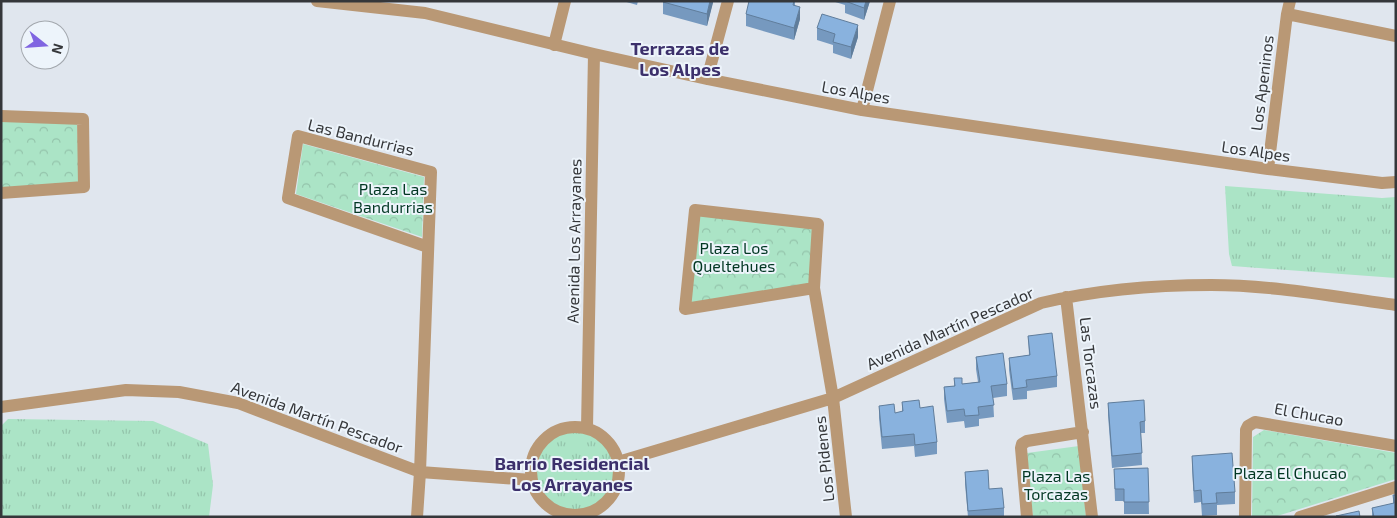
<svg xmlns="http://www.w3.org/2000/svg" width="1397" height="518" viewBox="0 0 1397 518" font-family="'Exo 2',sans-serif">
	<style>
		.grass { fill: url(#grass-tufts) }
		.forest { fill: url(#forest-crowns) }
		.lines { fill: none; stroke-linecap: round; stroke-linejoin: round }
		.minor { stroke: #b99875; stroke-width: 12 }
		.wall { fill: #7699bf }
		.shaded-wall { fill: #607d9b }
		.building { fill: #89b2de; stroke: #607d9b }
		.labels { text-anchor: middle; stroke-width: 4; stroke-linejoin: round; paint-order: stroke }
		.street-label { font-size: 16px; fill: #35373a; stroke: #edf4fb }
		.park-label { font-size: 16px; fill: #023723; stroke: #edf4fb }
		.neighbourhood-label { font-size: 18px; font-weight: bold; fill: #3c306b; stroke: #edf4fb }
	</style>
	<defs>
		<pattern id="grass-tufts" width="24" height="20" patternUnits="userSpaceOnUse" patternTransform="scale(1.25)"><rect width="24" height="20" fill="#abe4c6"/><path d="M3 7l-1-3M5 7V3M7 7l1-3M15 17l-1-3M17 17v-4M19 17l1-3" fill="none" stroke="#94c4ab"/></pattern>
		<pattern id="forest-crowns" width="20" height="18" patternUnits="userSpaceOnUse" patternTransform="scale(1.25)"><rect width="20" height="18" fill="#abe4c6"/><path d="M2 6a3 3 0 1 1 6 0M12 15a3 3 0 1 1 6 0" fill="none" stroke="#94c4ab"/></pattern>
	</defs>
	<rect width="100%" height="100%" fill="#e0e6ee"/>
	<!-- grass -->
	<path class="grass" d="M1225 186 1382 198 1396 197V278L1232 266 1229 254Z
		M8 419 153 421 208 444 213 485 209 517H1V426Z
		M535 471a40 40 0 1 1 80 0a40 40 0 1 1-80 0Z"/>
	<!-- forest -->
	<path class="forest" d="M1 121 77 124 81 184 1 188Z
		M303 144 424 177 422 237 296 194Z
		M698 213 814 227 811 286 689 305Z
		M1264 430 1396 453V479L1274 517H1252L1253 437Z
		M1079 446 1086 517H1033L1027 453Z"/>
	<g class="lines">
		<!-- minor -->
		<path class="minor" d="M317 1 425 13 594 54 707 79 862 110 1268 169 1382 183 1396 182
			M1287 14 1396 36
			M554 45 565 1
			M707 79 728 1
			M862 110 890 1
			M1 116 83 119 84 187 1 193
			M1268 169 1287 14 1290 1
			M814 288 685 309 695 210 818 224 814 288 833 398 846 517
			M1066 297 1092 517
			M1 407 126 390 179 392 238 403 420 472 532 480
			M531 471a44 44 0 1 1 88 0a44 44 0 1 1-88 0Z
			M587 428 594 54
			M618 462 833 398 1041 303C1096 290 1154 285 1211 285 1273 285 1335 297 1396 305
			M417 517 420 472 431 172 298 136 288 198 428 247
			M1027 517 1021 448 1022 444 1027 441 1083 432
			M1245 517 1246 430 1248 426 1255 422 1396 446
			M1300 517 1396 487"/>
	</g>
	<!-- wall -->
	<path class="wall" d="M623 1H638L637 5Z
		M663 1H713L707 26 663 14Z
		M795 1V5L800 19 794 40 746 26V14Z
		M832 1H870L864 20 845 13V5Z
		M817 28 858 37 851 59 833 53V45L817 40Z
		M1028 336 1057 376V387L1027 391V399L1013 400 1009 370V358L1029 355Z
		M976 357 1007 384V396L993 398 994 417 979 419V426L965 428 964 421 947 423 944 399V387L954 386V378L962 384 978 382 976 369Z
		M902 402 920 408 937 442V454L915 457 914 446 882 449 879 418V406L895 413 902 412Z
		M1108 403 1145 421V433H1141L1142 465 1112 468 1108 415Z
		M1192 456 1235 492V504L1217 505V515L1202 516 1201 502 1194 503 1192 468Z
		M1148 468 1149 514H1124V501H1115L1114 469Z
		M965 472 989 489 1004 508V517H968L965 484Z
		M1393 495H1396V517H1372V508L1393 504Z"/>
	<!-- shaded-wall -->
	<path class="shaded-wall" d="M710 1H713V3L707 26V14Z
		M866 1H870L864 20V8Z
		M800 7V19L794 40V28Z
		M858 25V37L851 59V47Z"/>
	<!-- building -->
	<path class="building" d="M663 1H710L707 14 663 2Z
		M749 1H794L793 5 800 7 794 28 746 14Z
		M845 1H866L864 8Z
		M822 14 858 25 851 47 833 42 835 34 817 28Z
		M1052 333 1057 376 1026 380 1027 387 1013 389 1009 358 1030 355 1028 336Z
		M1003 353 1007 384 991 386 994 405 978 407 979 415 965 416 964 409 947 411 944 387 955 386 954 378H962V384L980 382 976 357Z
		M919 400 920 408 933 406 937 442 915 445 914 434 882 437 879 406 894 404 895 413 903 411 902 402Z
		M1144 400 1145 421 1140 422 1142 453 1112 456 1108 403Z
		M1232 453 1235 492 1216 493 1217 503 1202 504 1201 490 1194 491 1192 456Z
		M1148 468 1149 502H1124V489H1115L1114 469Z
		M988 470 989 489 1002 488 1004 508 968 511 965 472Z
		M1393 495H1396V517H1374L1372 508 1394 503Z
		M1359 511 1360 517 1336 516Z"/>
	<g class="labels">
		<!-- street labels -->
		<g class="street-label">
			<text transform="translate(1262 83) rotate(-83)" y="6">Los Apeninos</text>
			<text transform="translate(856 92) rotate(10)" y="6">Los Alpes</text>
			<text transform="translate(361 137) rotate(14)" y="6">Las Bandurrias</text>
			<text transform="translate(1256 151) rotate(8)" y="6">Los Alpes</text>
			<text transform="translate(574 241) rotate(-89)" y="6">Avenida Los Arrayanes</text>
			<text transform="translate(950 328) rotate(-24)" y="6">Avenida Martín Pescador</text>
			<text transform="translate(1091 363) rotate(83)" y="6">Las Torcazas</text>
			<text transform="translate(1309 414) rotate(10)" y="6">El Chucao</text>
			<text transform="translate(317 417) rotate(20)" y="6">Avenida Martín Pescador</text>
			<text transform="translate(824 459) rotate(-96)" y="6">Los Pidenes</text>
		</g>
		<!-- park labels -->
		<g class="park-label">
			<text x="393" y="195">Plaza Las<tspan x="393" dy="18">Bandurrias</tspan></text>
			<text x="734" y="254">Plaza Los<tspan x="734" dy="18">Queltehues</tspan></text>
			<text x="1290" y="479">Plaza El Chucao</text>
			<text x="1056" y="482">Plaza Las<tspan x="1056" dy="18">Torcazas</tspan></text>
		</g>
		<!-- neighbourhood labels -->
		<g class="neighbourhood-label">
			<text x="680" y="55">Terrazas de<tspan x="680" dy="21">Los Alpes</tspan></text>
			<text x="572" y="470">Barrio Residencial<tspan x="572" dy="21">Los Arrayanes</tspan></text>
		</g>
	</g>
	<!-- border -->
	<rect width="1397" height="518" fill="none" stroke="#35373a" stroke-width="5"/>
	<!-- north arrow -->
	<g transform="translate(45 45) rotate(107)"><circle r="24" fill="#edf4fb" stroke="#a3a8ae"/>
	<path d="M0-4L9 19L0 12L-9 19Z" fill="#8065e1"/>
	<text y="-8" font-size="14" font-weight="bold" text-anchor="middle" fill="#35373a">N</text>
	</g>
</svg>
